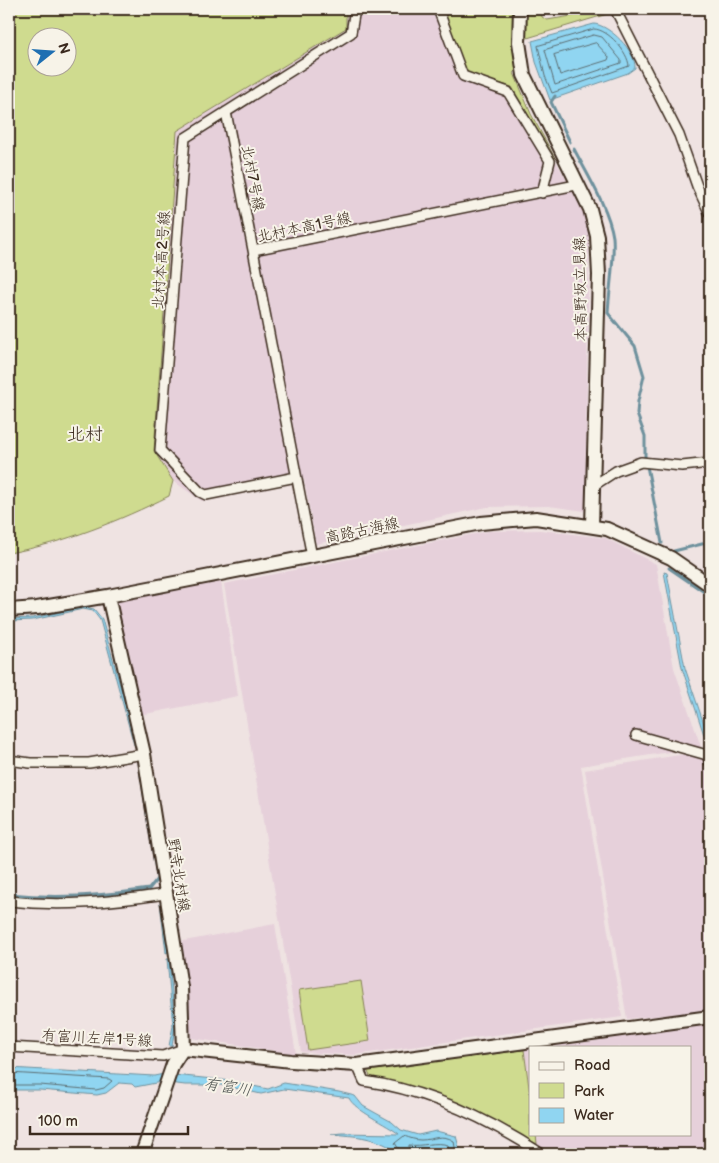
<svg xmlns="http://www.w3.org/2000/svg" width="719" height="1163" viewBox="0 0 719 1163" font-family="'Balsamiq Sans','Klee One',sans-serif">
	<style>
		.built { fill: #e6d0da }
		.green { fill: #cfdb8f; stroke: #858256; fill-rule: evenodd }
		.water { fill: #90d5f1; stroke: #6e919d }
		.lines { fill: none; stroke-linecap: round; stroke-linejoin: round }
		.shore { stroke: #5d6e72; stroke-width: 1 }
		.stream { stroke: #6e919d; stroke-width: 3 }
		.street-casing { stroke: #3b2a1e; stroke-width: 12 }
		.secondary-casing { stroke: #3b2a1e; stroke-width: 16 }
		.street { stroke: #f7f3e8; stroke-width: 9 }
		.secondary { stroke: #f7f3e8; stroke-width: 12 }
		.labels { text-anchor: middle; stroke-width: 4; stroke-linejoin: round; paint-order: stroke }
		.street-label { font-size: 15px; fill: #3b2a1e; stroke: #f7f3e8 }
		.water-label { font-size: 16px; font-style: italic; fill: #505553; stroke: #f7f3e8 }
		.quarter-label { font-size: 18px; fill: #3b2a1e; stroke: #f7f3e8 }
	</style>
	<rect width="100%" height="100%" fill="#efe3e2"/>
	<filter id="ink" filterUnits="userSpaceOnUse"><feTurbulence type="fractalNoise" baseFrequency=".02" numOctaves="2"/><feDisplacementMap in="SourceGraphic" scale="10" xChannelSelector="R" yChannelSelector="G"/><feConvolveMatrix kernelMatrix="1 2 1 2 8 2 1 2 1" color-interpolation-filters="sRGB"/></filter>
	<g filter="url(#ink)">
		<!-- built -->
		<path class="built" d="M346 9H442L504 85 512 87 582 206 589 237 585 511 549 506 487 507 316 544 304 479 202 501 173 481 154 451 177 131 346 28Z
			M540 530 605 538 656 564 674 668 701 747 581 766 622 1017 355 1055 301 1052 224 584 489 531Z
			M221 582 238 696 140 715 116 602Z
			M686 754 703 756 710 778V1010L627 1019 585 770Z
			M275 924 296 1054 191 1038 179 942Z
			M710 1025V1154H551L537 1144 536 1134H690V1047H550Z
			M530 1049V1095L524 1050Z"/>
		<!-- green -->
		<path class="green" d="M9 9H346V28L177 131 154 451 173 481 169 496C119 521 64 543 9 553ZM38 38H68V68H38Z
			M442 9H514L513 31 518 66 514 73 531 114 555 158V161L512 87 470 75 463 69Z
			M524 9H541L542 17 547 20 590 13 589 9H613L614 12 524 39Z
			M361 981 370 1041 308 1050 299 990Z
			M524 1050 530 1095V1134H536L537 1144 450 1102 371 1078 367 1070Z"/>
		<!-- water -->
		<path class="water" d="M594 24C609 25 636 51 635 68L628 73 550 100 536 62 532 41Z
			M664 572 667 573 685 668 710 742V753L682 668Z
			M84 607 94 609 102 619 136 744 134 745 100 620 93 611 83 609 33 620 9 621V619L33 618Z
			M138 763H140L159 882 157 883Z
			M162 902 168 952 166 953 160 903Z
			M167 959H169L175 1026 172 1046H169L173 1026Z
			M9 1068 154 1076 164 1074 223 1080 268 1089 284 1083 339 1092 355 1096 363 1106 392 1122 401 1130 418 1135 436 1131 456 1136 460 1151 463 1154H400C379 1137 356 1136 331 1134L343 1133 399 1134C388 1125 354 1110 349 1098L284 1089 261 1094 221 1085H185L161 1082 135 1087 132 1084 119 1083 106 1093 97 1095 40 1090H9Z"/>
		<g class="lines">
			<!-- shore -->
			<path class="shore" d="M594 29C608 29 628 52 629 66L552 93 545 76 538 46Z
				M594 35 602 37 621 60V63L555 85 545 50Z
				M596 43 609 57 608 60 560 75 554 55Z
				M9 1073 109 1079 112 1081 104 1088 96 1090 40 1085H9
				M402 1154 395 1143 404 1136C410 1138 415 1140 421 1140 433 1140 442 1133 454 1141L456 1154
				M409 1154V1145C422 1147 435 1141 448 1145L449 1154"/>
			<!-- stream -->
			<path class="stream" d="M555 96 551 102 570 142
				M574 149C587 174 609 209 613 237 615 257 609 291 608 313L635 346 644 376 638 401 637 414 645 436V460
				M647 466 662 543
				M674 551 710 542
				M669 568 710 596
				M9 894C56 899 102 896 149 889L157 879"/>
			<defs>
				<path id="street" d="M438 9 463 76 508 92 550 161 542 193
					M615 9 679 135 697 186 710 214
					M226 112 253 250
					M296 477 206 495 200 492 160 450 185 138 351 33 355 9
					M593 486 616 471 641 462 682 466 710 463
					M312 557 253 250 576 185
					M636 735 707 755 710 763
					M9 760 30 763H89L144 754
					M9 901C62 907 112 902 165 894
					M9 1047 163 1056 183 1049
					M357 1065 364 1081C427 1090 490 1120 542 1154"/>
				<path id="secondary" d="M520 9 519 42 524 75 590 209 597 236 599 275 592 526
					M108 596 144 754 181 987 183 1049 173 1064 142 1154
					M9 610 37 608 108 596 481 523 536 518 607 529 671 558 710 585
					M183 1049 291 1061 357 1065 710 1017"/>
			</defs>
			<!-- street casing -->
			<use href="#street" class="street-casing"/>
			<!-- secondary casing -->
			<use href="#secondary" class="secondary-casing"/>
			<!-- street -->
			<use href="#street" class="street"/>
			<!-- secondary -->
			<use href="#secondary" class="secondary"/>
		</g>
	</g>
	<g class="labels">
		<!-- street labels -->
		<g class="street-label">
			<text transform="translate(253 178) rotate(79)" y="5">北村7号線</text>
			<text transform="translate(304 227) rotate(-12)" y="5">北村本高1号線</text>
			<text transform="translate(161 260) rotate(-86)" y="5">北村本高2号線</text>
			<text transform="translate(580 289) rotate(-91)" y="5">本高野坂立見線</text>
			<text transform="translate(362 530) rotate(-12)" y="5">高路古海線</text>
			<text transform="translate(179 875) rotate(81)" y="5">野寺北村線</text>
			<text transform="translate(97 1038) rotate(3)" y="5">有富川左岸1号線</text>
		</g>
		<!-- water labels -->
		<g class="water-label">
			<text transform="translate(228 1086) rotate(9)" y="6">有富川</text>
		</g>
		<!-- quarter labels -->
		<g class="quarter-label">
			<text x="85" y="440">北村</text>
		</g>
	</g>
	<!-- margin -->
	<rect width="719" height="1163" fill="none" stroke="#f7f3e8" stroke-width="30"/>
	<rect x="15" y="15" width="689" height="1133" fill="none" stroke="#3b2a1e" stroke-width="2" filter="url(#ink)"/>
	<!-- legend -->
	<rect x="529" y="1046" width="162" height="90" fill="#f7f3e8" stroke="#aca397"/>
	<rect x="539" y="1062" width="25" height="8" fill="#f7f3e8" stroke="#aca397"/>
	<text x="574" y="1070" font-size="15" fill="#3b2a1e">Road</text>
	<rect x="539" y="1083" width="25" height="15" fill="#cfdb8f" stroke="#aca397"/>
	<text x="574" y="1096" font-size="15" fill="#3b2a1e">Park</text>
	<rect x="539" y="1108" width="25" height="15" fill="#90d5f1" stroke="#aca397"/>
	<text x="574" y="1120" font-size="15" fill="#3b2a1e">Water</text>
	<!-- north arrow -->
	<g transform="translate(52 52) rotate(73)"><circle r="24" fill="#f7f3e8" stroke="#aca397"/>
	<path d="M0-4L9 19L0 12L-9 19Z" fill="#1f6fb2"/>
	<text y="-8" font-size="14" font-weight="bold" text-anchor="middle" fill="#3b2a1e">N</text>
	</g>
	<!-- scale -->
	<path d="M30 1126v8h158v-8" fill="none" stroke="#3b2a1e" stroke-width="2.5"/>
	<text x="38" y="1126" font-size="15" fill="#3b2a1e" stroke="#f7f3e8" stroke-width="4" paint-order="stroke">100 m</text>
</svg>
